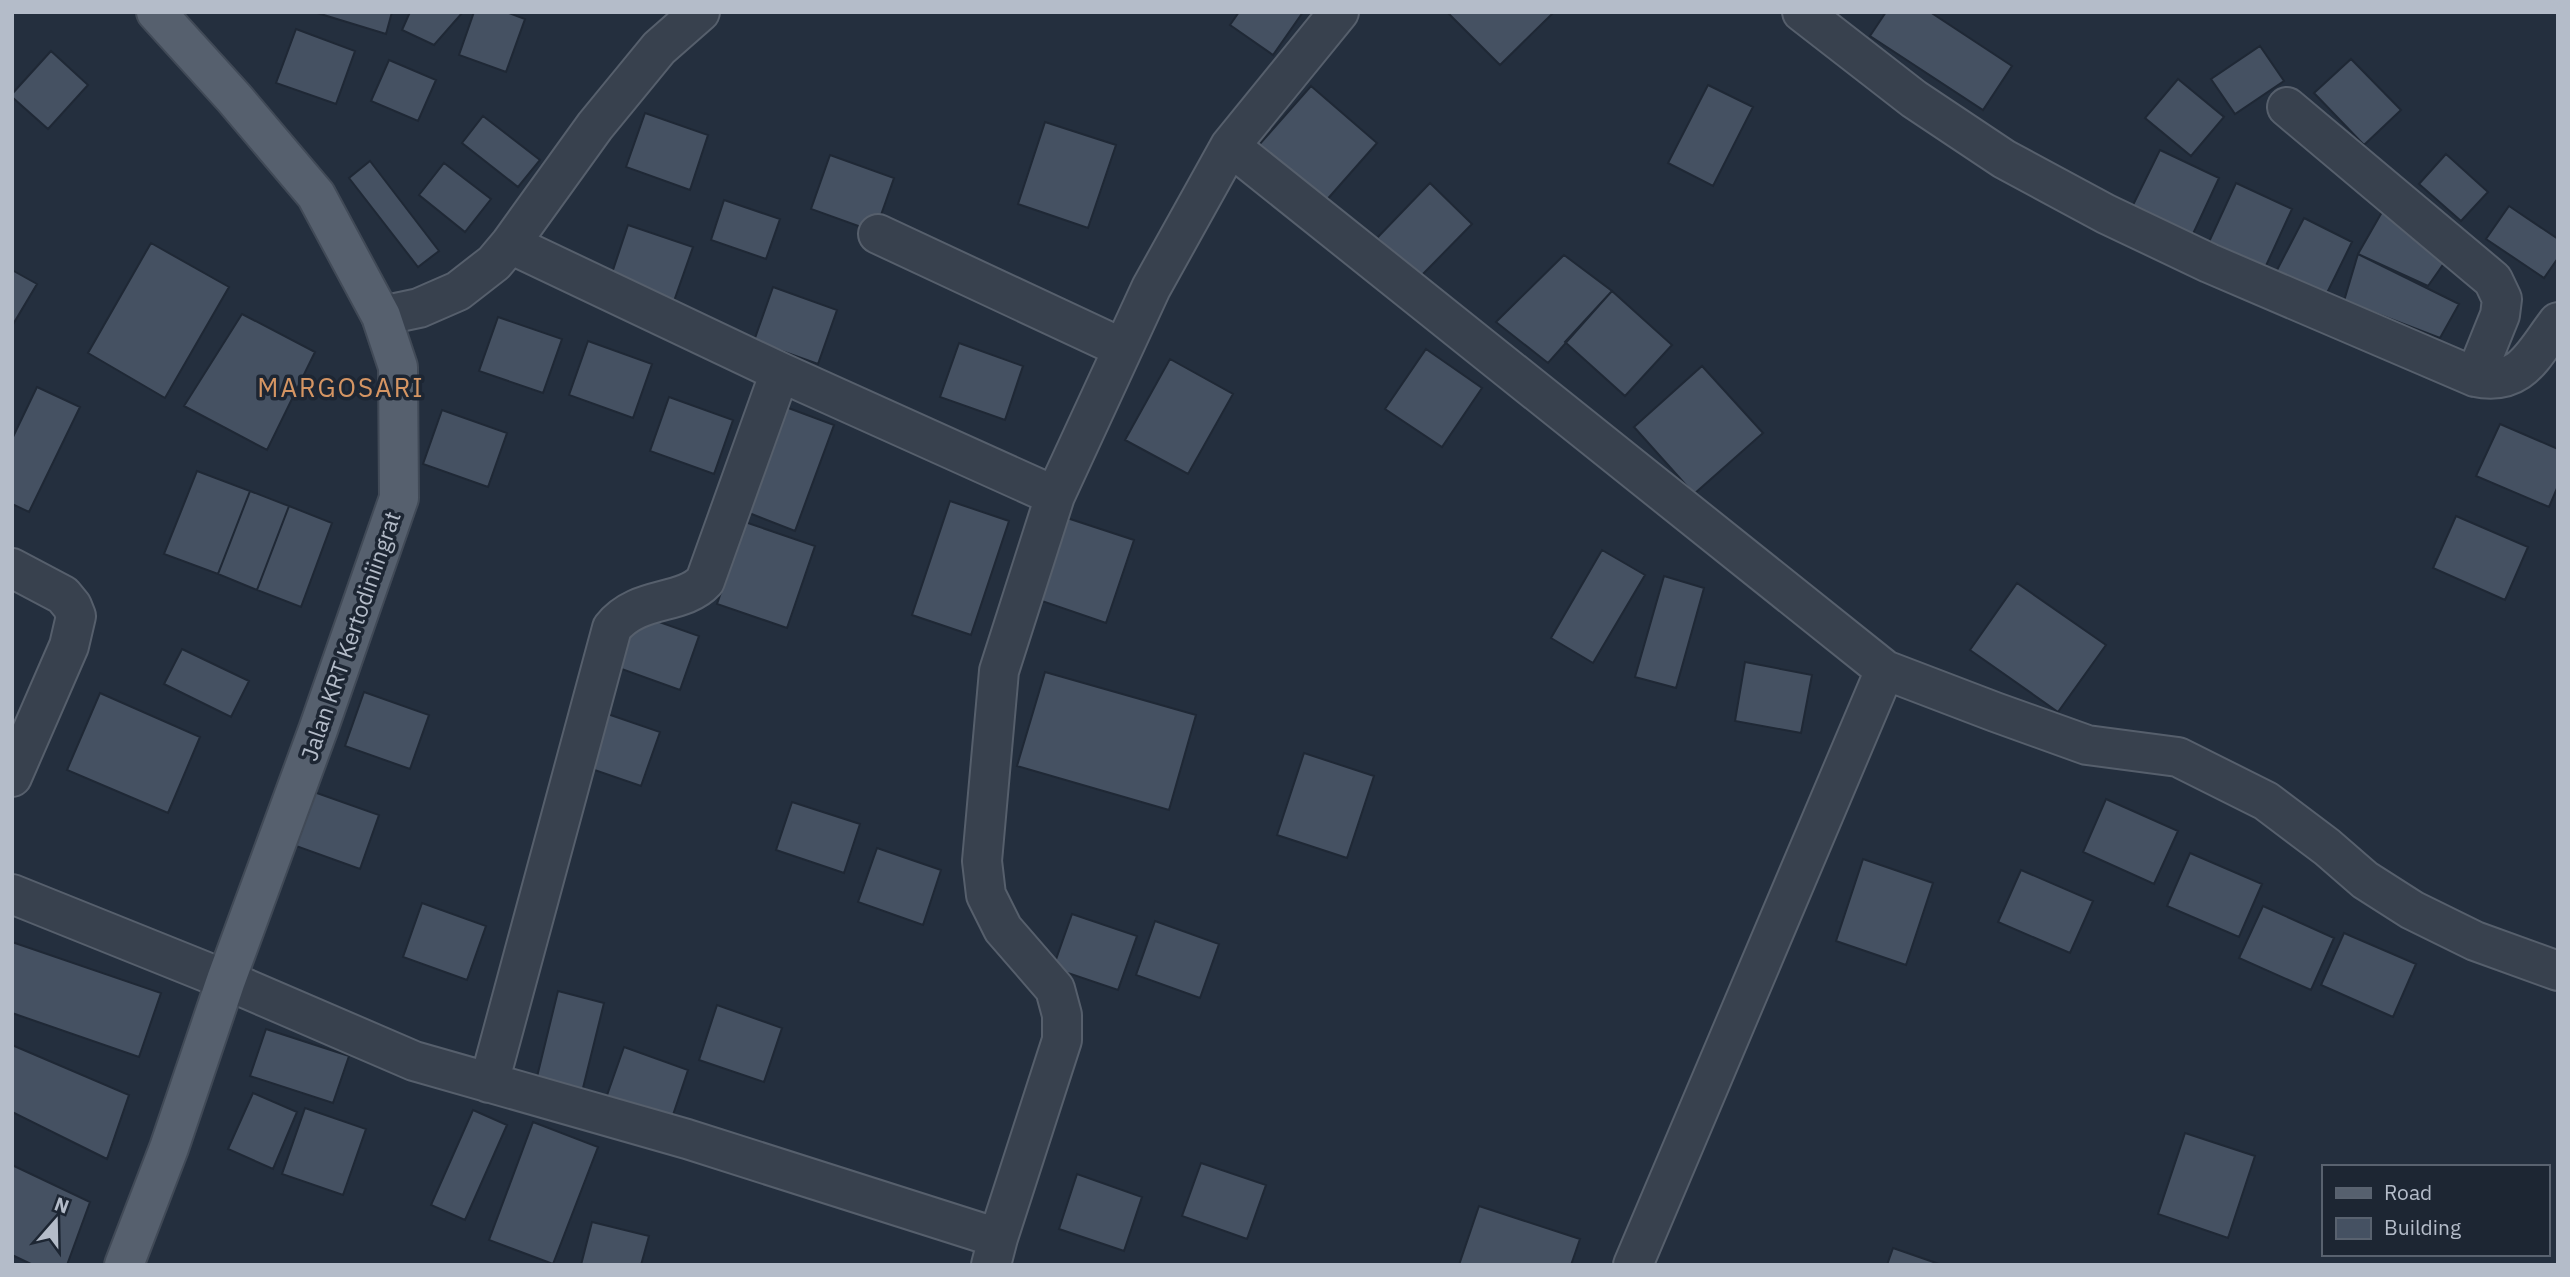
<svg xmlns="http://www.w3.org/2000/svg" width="2570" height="1277" viewBox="0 0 2570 1277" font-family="'IBM Plex Sans',sans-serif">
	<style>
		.building { fill: #455162; stroke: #1f2835; stroke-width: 2 }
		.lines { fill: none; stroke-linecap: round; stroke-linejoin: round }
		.minor-casing { stroke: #565f6c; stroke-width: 42 }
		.major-casing { stroke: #414a57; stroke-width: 42 }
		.minor { stroke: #38414e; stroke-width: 38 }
		.major { stroke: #56606e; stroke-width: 38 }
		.labels { text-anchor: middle; stroke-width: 7; stroke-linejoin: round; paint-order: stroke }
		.street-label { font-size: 23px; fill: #b4bcc9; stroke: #1d2633 }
		.quarter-label { font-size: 26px; letter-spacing: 2px; fill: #d59563; stroke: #1d2633 }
	</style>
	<rect width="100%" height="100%" fill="#242f3e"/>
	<!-- building -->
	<path class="building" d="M314 12H392L386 34Z
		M410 12H463L434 45 402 30Z
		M474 12H506L525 19 506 72 459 55Z
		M1239 12H1303L1273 55 1230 25Z
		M1447 12H1550L1552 14 1500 65Z
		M1886 12H1930L2012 66 1983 110 1870 36Z
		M296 29 355 51 336 104 276 83Z
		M2260 46 2284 81 2235 114 2211 79Z
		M51 51 88 85 48 129 12 97V94Z
		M2351 59 2401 110 2364 145 2314 93Z
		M389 60 436 80 418 121 371 101Z
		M2178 79 2224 117 2191 156 2145 118Z
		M1708 85 1753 107 1713 186 1668 163Z
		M1311 86 1377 143 1324 203 1258 146Z
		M645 113 708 135 690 190 626 167Z
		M483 116 540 160 518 187 462 143Z
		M1045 122 1116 145 1088 228 1018 204Z
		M2160 150 2219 178 2192 236 2132 207Z
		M2446 154 2488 192 2461 221 2419 184Z
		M830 155 894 178 875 232 811 209Z
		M370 161 439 251 418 267 349 178Z
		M444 163 491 199 465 232 419 195Z
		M1430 183 1472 224 1419 278 1377 238Z
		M2236 183 2292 209 2264 270 2208 244Z
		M724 200 780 219 766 259 711 240Z
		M2509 206 2558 239V258L2544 278 2486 239Z
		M2382 212 2449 256 2428 286 2358 254Z
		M2304 218 2352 242 2325 297 2276 272Z
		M628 225 693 247 674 301 610 279Z
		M151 243 229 287 165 398 88 353Z
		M2358 254 2459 304 2440 338 2344 301Z
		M1564 255 1612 291 1548 363 1496 322Z
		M12 270 37 284 12 326Z
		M773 287 837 310 818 364 754 341Z
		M1612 291 1672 345 1625 396 1565 342Z
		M242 314 315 352 267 450 184 406Z
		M498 317 562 339 543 393 479 371Z
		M588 341 652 364 633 418 569 395Z
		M959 343 1023 366 1005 420 940 397Z
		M1426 349 1482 388 1442 447 1385 409Z
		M1170 359 1233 394 1188 474 1125 440Z
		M1702 366 1763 433 1694 494 1634 427Z
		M37 387 80 407 29 512 12 504V439Z
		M669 397 733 420 714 474 650 451Z
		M783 406 834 425 795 531 744 511Z
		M442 410 507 433 488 487 423 464Z
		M2500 424 2558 449V486L2549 507 2476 476Z
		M197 471 250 491 218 574 164 554Z
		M250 491 289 506 257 590 218 574Z
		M950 501 1009 521 971 635 912 615Z
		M289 506 332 523 301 607 257 590Z
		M2456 516 2528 547 2505 600 2433 568Z
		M1064 517 1134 540 1106 623 1036 599Z
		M745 522 815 546 787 628 717 604Z
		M1602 550 1645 575 1593 663 1551 638Z
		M1664 576 1704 588 1676 688 1635 677Z
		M2017 583 2106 645 2058 712 1970 650Z
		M634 613 699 636 680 690 616 667Z
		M182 649 249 681 231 717 164 684Z
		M1745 662 1812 675 1801 733 1735 721Z
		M1045 672 1196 715 1169 810 1017 766Z
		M364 692 429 715 410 769 345 746Z
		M100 693 200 737 168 813 67 770Z
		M596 710 660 732 641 786 577 764Z
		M1304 753 1374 776 1347 858 1277 835Z
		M314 792 379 815 360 869 296 846Z
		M2106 799 2178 831 2154 884 2083 852Z
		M792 802 860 824 844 873 776 850Z
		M877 848 941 870 923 925 858 902Z
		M2190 853 2262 884 2239 937 2167 906Z
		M1863 859 1933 883 1906 965 1836 941Z
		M2021 870 2093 901 2070 953 1998 922Z
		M422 903 486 926 467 980 403 957Z
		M2263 906 2334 938 2311 990 2239 958Z
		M1072 914 1137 936 1118 990 1053 968Z
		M1155 921 1219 944 1200 998 1136 975Z
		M2344 933 2416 964 2393 1017 2321 985Z
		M12 942 161 993 139 1057 12 1013Z
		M558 991 604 1003 582 1092 536 1081Z
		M717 1005 782 1028 764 1082 699 1060Z
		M266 1029 349 1056 333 1103 250 1076Z
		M12 1045 129 1095 107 1159 12 1112Z
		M624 1047 688 1070 670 1124 605 1101Z
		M253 1093 297 1112 273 1169 228 1149Z
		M305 1108 366 1129 343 1195 282 1174Z
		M473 1110 507 1125 465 1220 431 1205Z
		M533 1122 598 1147 553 1264 489 1240Z
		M2185 1133 2255 1156 2228 1238 2158 1214Z
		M1201 1163 1266 1185 1247 1239 1182 1216Z
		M12 1165 90 1202 67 1265H33L12 1255Z
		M1077 1174 1142 1197 1124 1251 1059 1229Z
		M1479 1206 1580 1239 1571 1265H1459Z
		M592 1222 649 1236 641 1265H581Z
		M1893 1248 1942 1265H1887Z"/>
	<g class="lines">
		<defs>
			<path id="minor" d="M1802 12 1914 99 2004 159 2106 214 2209 263 2475 377C2522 387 2533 354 2558 322
				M2287 107 2493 280 2502 299 2500 315 2475 377
				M1230 146 1885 670 1995 712 2087 745 2178 757 2266 801 2327 847 2365 880 2412 910 2475 941 2558 971
				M878 234 1122 348
				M510 244 780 372 1055 496
				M381 316 419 308 458 291 494 263 510 244 595 126 659 48 700 12
				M12 568 63 595 72 606 76 616 69 646 12 777
				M12 894 226 980 414 1061 687 1139 998 1238 991 1265
				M489 1083 612 628C638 595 682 606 705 581L780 372
				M998 1238 1062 1040V1015L1055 989 1003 929 986 895 982 861 999 671 1055 496 1151 288 1230 146 1339 12
				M1633 1265 1885 670"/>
			<path id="major" d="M124 1265 169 1148 226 980 318 730 399 498 398 367 381 316 316 195 234 98 156 12"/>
		</defs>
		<!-- minor casing -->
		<use href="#minor" class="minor-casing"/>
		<!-- major casing -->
		<use href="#major" class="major-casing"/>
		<!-- minor -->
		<use href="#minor" class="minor"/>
		<!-- major -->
		<use href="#major" class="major"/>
	</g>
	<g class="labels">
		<!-- street labels -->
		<g class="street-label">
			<text transform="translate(351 636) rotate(-71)" y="8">Jalan KRT Kertodiniingrat</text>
		</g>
		<!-- quarter labels -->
		<g class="quarter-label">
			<text x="341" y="397">MARGOSARI</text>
		</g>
	</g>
	<!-- border -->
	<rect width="2570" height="1277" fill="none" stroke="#b4bcc9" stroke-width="28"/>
	<!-- legend -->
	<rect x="2322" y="1165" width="228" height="91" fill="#1d2633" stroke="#59626f" stroke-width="2"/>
	<rect x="2336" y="1188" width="35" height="10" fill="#56606e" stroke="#59626f" stroke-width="2"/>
	<text x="2384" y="1200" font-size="21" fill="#b4bcc9">Road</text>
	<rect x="2336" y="1218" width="35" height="21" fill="#455162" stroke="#59626f" stroke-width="2"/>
	<text x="2384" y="1235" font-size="21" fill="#b4bcc9">Building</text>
	<!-- north arrow -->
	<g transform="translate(56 1221) rotate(20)" stroke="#1d2633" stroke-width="5" paint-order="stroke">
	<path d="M0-5L12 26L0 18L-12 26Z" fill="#b4bcc9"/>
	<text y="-10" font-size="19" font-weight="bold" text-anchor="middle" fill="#b4bcc9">N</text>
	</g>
</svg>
